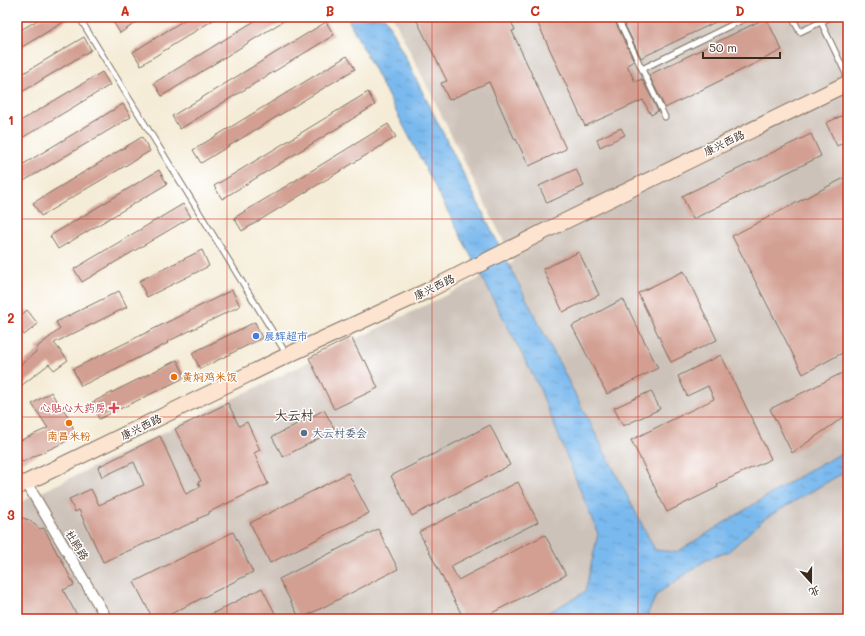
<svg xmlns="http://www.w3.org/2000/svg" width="865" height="636" viewBox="0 0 865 636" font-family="Mali,'LXGW WenKai TC',sans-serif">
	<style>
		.industrial { fill: #cdc2b9 }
		.water { fill: url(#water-ripples); stroke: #5a7286 }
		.building { fill: #d39f92 }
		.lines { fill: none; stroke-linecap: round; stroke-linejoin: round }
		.lane-casing { stroke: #7c6e5f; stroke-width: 7 }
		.street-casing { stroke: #7c6e5f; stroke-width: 12 }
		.secondary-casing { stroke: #7c6e5f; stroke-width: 17 }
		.lane { stroke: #fff; stroke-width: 5 }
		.street { stroke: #fff; stroke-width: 10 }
		.secondary { stroke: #fde4d1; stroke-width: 15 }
		.grid { fill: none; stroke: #c8321e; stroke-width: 1; stroke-opacity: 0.55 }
		.shop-dot { fill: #3f7fe0; stroke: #fff; stroke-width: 1.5 }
		.food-dot { fill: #e8710a; stroke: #fff; stroke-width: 1.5 }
		.health-dot { fill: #e0444e; stroke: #fff; stroke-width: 1.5 }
		.service-dot { fill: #5c6f8a; stroke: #fff; stroke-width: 1.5 }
		.labels { text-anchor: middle; stroke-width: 3; stroke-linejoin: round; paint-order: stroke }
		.street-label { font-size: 11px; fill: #3b2a1e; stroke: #fff }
		.shop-label { font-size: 11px; fill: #366cbe; stroke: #fff; text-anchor: start }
		.food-label { font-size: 11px; fill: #c56008; stroke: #fff; text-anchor: start }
		.health-label { font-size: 11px; fill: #be3a42; stroke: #fff; text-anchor: end }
		.service-label { font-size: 11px; fill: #4e5e75; stroke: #fff; text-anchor: start }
		.quarter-label { font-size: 13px; fill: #3b2a1e; stroke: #fff }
		.neatline { fill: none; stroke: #c8321e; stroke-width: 1.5 }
		.grid-label { font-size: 13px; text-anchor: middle; font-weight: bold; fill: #c8321e }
	</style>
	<defs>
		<pattern id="water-ripples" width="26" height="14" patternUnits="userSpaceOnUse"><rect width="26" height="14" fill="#7ab9ee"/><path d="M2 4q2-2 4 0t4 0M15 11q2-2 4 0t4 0" fill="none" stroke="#6597c0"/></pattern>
	</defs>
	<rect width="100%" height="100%" fill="#fff"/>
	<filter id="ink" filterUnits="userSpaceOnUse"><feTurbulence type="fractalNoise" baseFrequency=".025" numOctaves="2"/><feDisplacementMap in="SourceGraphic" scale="8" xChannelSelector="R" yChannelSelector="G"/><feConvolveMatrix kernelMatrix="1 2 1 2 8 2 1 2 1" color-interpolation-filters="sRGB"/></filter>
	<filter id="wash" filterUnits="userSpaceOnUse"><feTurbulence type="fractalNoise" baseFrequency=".012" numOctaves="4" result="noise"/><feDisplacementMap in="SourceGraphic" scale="16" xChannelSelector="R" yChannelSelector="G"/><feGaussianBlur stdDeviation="0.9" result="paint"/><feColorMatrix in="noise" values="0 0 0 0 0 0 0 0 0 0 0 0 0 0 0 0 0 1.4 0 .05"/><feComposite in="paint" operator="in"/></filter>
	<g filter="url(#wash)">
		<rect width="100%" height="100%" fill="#f5ecd7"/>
		<!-- industrial -->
		<path class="industrial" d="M393 17H848V619H17V504L514 262Z"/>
		<!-- water -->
		<path class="water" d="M347 17H385L512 271 655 550 677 552 808 471 848 450V470L764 519 729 551 706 560 657 594 648 613V619H537L585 592 598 534 539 387Z"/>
		<g id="blocks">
			<!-- building -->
			<path class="building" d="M43 17H72L17 50V32Z
				M117 17H145L120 33 112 20Z
				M189 17H218L141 65 133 52Z
				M261 17H290L162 96 154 83Z
				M425 17H509L515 30 512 31 566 149 529 166 516 139 515 140 489 82 449 100 441 83 447 81 417 21Z
				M535 17H613L634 61 627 65 635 82 642 79 658 111 651 115 643 100 585 126Z
				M621 17H726L641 58Z
				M766 18 782 50 665 108 649 75Z
				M326 22 334 35 180 129 172 116Z
				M84 37 91 50 17 95V77Z
				M347 56 355 69 201 163 193 150Z
				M102 72 110 85 17 141V123Z
				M368 92 375 105 222 199 214 186Z
				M123 104 131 117 17 185V168Z
				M848 113V140L837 146 826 123Z
				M388 124 396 137 242 231 234 218Z
				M621 128 625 135 600 147 597 139Z
				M811 134 821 156 693 219 682 196Z
				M142 137 150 151 41 216 33 203Z
				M576 169 584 186 547 203 539 186Z
				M159 170 167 184 58 249 50 236Z
				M848 176V350L803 374 732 236Z
				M183 204 191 217 82 282 74 269Z
				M202 250 209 266 147 297 139 281Z
				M579 252 599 295 563 312 543 269Z
				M684 271 717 340 671 362 638 293Z
				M232 290 240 306 167 342 168 343 81 386 73 369Z
				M119 291 127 307 54 343 68 360 54 370 49 364 17 389V368L38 350 36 348 60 329 56 322Z
				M623 299 658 368 607 394 572 326Z
				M27 310 38 324 24 335 17 327V319Z
				M255 322 262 338 200 369 192 353Z
				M351 337 363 361 365 360 378 388 334 409 309 358Z
				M721 355 771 459 717 484 718 487 667 512 631 440 714 399 708 386 687 396 678 376Z
				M177 360 186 377 99 419 91 403Z
				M848 370V414L792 453 770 409Z
				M651 391 660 409 623 426 614 408Z
				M51 392 62 410 63 409 70 419 75 434 63 443 22 462 17 451V442L48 428 32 404Z
				M228 403 239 426 247 422 260 450 254 453 268 484 209 512V514L197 519 198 520 103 562 79 510 75 512 69 499 91 489 99 505 144 485 134 462 102 477 98 467 160 436 186 494 200 487 198 482 201 481 175 429Z
				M324 410 335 430 283 457 272 437Z
				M490 425 510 465 412 516 391 476Z
				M348 473 369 513 270 563 250 523Z
				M518 482 538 522 451 566 458 580 545 535 566 575 480 619H464L419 532Z
				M17 516 29 520 40 529 44 528 58 555H59L74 585 63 590 79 619H17Z
				M378 529 398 569 300 619 279 579Z
				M233 532 253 572 161 619H153L134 582Z
				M262 588 278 619H202Z"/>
		</g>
	</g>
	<g filter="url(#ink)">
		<use href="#blocks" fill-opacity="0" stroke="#7c6e5f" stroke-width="1"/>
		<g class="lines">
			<defs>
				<path id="lane" d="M79 17 287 355
					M617 17 665 117
					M792 17 800 32 831 17
					M821 22 848 78
					M642 69 748 17"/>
				<path id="street" d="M26 482 107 619"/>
				<path id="secondary" d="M17 487 288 355 429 290 549 229 848 83"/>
			</defs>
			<!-- lane casing -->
			<use href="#lane" class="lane-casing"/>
			<!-- street casing -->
			<use href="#street" class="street-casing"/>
			<!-- secondary casing -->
			<use href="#secondary" class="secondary-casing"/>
			<!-- lane -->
			<use href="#lane" class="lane"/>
			<!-- street -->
			<use href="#street" class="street"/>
			<!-- secondary -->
			<use href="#secondary" class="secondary"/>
		</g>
	</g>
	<!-- grid -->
	<path class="grid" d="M227 17V619M432 17V619M638 17V619M17 219H848M17 417H848"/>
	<!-- markers -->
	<circle class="shop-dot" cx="256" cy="336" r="4"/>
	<g class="food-dot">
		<circle cx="174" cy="377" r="4"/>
		<circle cx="69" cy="423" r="4"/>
	</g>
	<path class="health-dot" d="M112 402h4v4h4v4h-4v4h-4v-4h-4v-4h4z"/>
	<circle class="service-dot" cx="304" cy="433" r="4"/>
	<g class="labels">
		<!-- street labels -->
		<g class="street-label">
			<text transform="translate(724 143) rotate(-26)" y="4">康兴西路</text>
			<text transform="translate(434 287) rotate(-26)" y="4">康兴西路</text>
			<text transform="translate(141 427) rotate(-26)" y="4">康兴西路</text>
			<text transform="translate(77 545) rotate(59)" y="4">杜鹃路</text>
		</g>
		<!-- shop labels -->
		<g class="shop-label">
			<text x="264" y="340">晨辉超市</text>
		</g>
		<!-- food labels -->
		<g class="food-label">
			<text x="182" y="381">黄焖鸡米饭</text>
			<text x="69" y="440" text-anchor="middle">南昌米粉</text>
		</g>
		<!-- health labels -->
		<g class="health-label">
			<text x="106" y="412">心贴心大药房</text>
		</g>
		<!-- service labels -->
		<g class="service-label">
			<text x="312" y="437">大云村委会</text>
		</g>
		<!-- quarter labels -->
		<g class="quarter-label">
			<text x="294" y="420">大云村</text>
		</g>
	</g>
	<!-- margin -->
	<rect width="865" height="636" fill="none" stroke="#fff" stroke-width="44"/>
	<!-- north arrow -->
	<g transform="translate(811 582) rotate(159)" stroke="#ffffff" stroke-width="3" paint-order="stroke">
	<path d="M0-3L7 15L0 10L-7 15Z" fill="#3b2a1e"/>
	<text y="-6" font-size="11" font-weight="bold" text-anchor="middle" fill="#3b2a1e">北</text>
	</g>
	<!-- scale -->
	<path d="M703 52v6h77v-6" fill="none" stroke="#3b2a1e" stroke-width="2"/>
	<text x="709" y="52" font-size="12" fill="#3b2a1e" stroke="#ffffff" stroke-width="3" paint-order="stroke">50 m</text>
	<rect x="22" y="22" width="821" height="592" class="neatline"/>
	<g class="grid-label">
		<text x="125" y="16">A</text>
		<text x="330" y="16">B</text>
		<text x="535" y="16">C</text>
		<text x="740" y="16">D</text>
		<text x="11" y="125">1</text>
		<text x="11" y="323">2</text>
		<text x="11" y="520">3</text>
	</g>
</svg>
